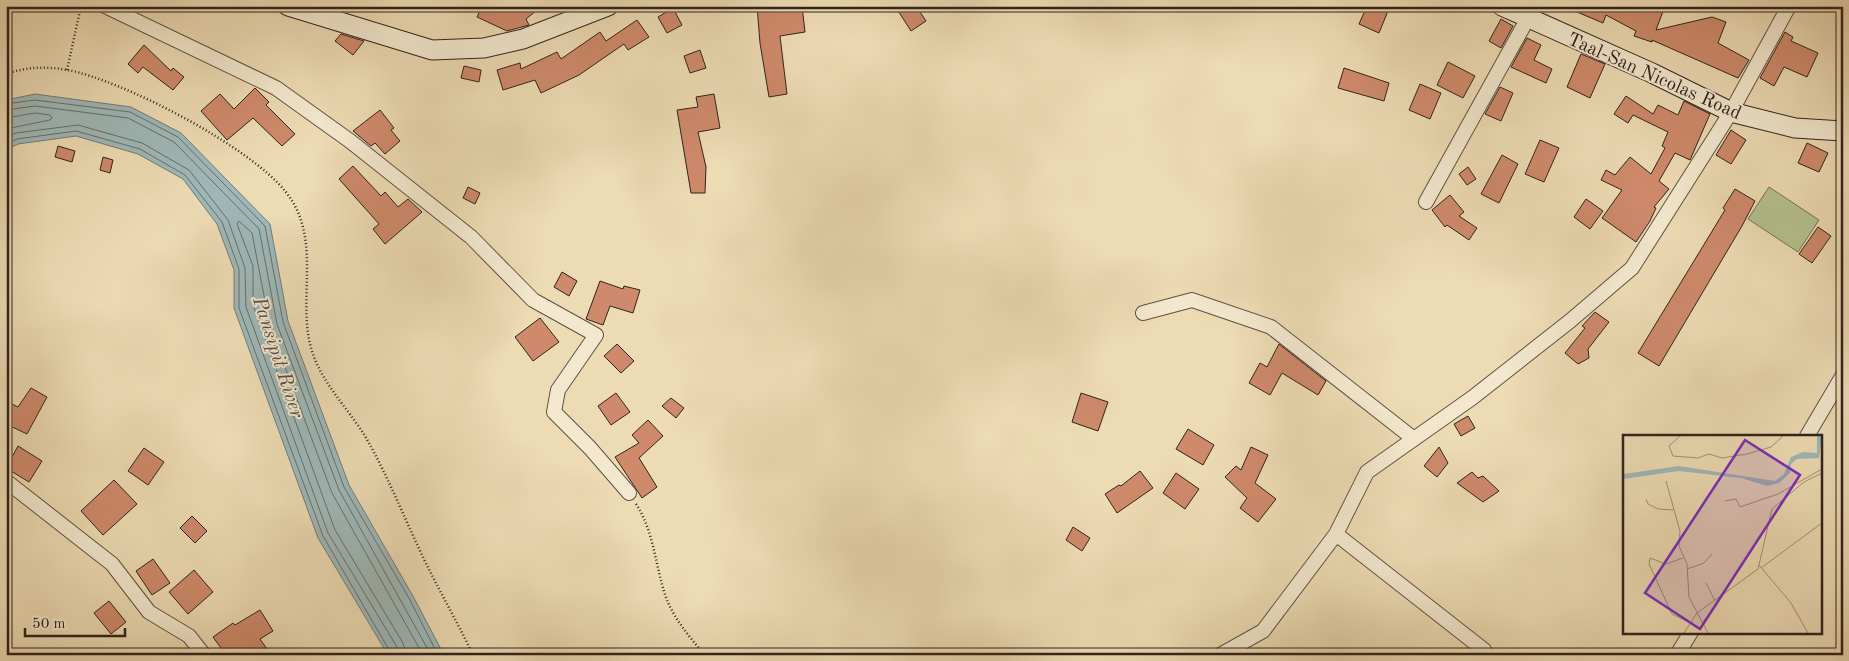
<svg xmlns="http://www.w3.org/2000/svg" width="1849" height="661" viewBox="0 0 1849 661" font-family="'Old Standard TT',serif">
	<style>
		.green { fill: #b5c18f; stroke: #727256 }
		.water { fill: #9eb8b8; stroke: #727c7a }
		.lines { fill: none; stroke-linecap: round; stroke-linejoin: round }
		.shore { stroke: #676e6b; stroke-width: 1 }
		.building { fill: #ce8a6b; stroke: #30231e }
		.street-casing { stroke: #5f5143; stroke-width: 16 }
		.secondary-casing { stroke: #30231e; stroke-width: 21 }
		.path { stroke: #30231e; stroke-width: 2.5; stroke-dasharray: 1 2.5; stroke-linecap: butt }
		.street { stroke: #f3e8ce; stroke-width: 14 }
		.secondary { stroke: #f3e8ce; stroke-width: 19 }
		.labels { text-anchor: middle; stroke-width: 4; stroke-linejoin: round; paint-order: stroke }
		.street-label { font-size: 19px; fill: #30231e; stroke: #f3e8ce }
		.water-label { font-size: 20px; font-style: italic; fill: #51504c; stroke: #f3e8ce }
		.inset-road { fill: none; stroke: #a19177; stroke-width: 1 }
		.view { fill: #7b2cbf; fill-opacity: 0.15; stroke: #7b2cbf; stroke-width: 2.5 }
		.inset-edge { fill: none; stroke: #30231e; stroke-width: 2.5 }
	</style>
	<rect width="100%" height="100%" fill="#eddbb3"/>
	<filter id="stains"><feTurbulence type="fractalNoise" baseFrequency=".004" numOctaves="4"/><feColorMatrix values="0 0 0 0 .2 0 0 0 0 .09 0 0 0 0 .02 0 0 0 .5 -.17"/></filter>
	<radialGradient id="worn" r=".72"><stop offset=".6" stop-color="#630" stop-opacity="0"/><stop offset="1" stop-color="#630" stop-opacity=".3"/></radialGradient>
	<!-- green -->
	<path class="green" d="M1769 187 1819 220 1798 252 1748 219Z"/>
	<!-- water -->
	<path class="water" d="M35 94 131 107 181 133 270 224 288 321 349 485 414 598 444 655H388L318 538 234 308V270L217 224 183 179 138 154 76 136 18 144 6 150V100Z"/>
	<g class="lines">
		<!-- shore -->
		<path class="shore" d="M6 104 35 100 130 112 178 137 265 226 283 322 344 487 410 600 438 655
			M6 110 35 106 128 118 174 142 259 229 277 324 339 490 431 655
			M6 118 35 113 50 115 52 118 50 120 6 129
			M6 137 16 133 78 125 142 143 189 170 228 220 245 268 246 307 328 533 397 647 398 655
			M6 144 17 139 76 131 140 149 185 175 222 222 239 269V308L323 536 392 655
			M406 655 403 643 335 530 253 305V266L237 224 239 221 252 233 270 327 332 493 423 655"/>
	</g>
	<!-- building -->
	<path class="building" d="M482 6H542L526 19 529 25 507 31 477 17Z
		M757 6H802L805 32 780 36 787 94 769 97 760 43Z
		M895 6H916L926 21 911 31Z
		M1367 6H1390L1379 33 1359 24Z
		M1563 6H1665L1656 30 1712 17 1726 22 1718 43 1749 60 1738 78 1652 40V42L1634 36 1636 31 1606 15 1603 23Z
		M673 8 682 25 667 33 658 17Z
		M1501 19 1513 26 1501 48 1489 41Z
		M637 20 649 37 628 50 624 44 579 75 541 93 535 80 503 90 497 70 520 63 521 69 557 52 561 59 600 32 606 41Z
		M1785 32 1793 37 1791 41 1818 53 1807 77 1784 67 1774 86 1760 78Z
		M341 34 364 41 353 55 335 41Z
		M1527 38 1541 45 1534 60 1552 69 1546 83 1511 67Z
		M144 45 171 71 173 68 184 77 173 90 143 67 138 73 128 64Z
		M700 50 706 68 690 73 684 56Z
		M1581 54 1605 64 1590 98 1567 87Z
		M1448 62 1475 76 1463 98 1437 85Z
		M464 66 481 70 479 82 461 78Z
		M1344 68 1389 83 1384 101 1338 88Z
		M1420 84 1441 93 1430 119 1409 110Z
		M1500 87 1513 93 1501 121 1485 114Z
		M255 88 269 102 266 105 295 134 282 146 253 118 227 140 201 111 220 94 234 109Z
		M714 94 720 128 698 132 706 167 705 193H691L677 110 698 107 696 97Z
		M1626 96 1653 114 1658 105 1678 115 1684 101 1710 114 1690 160 1675 153 1659 181 1669 189 1654 207 1656 208 1650 221 1636 242 1602 218 1622 190 1601 180 1606 170 1615 175 1630 157 1651 174 1665 148 1662 146 1668 132 1633 115 1628 123 1614 114Z
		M380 110 394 128 391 130 400 141 385 154 375 143 371 146 353 131Z
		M1731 130 1746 140 1731 164 1716 155Z
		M1540 140 1559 148 1544 182 1525 174Z
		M1807 143 1828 153 1819 172 1798 163Z
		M58 146 75 151 72 162 55 157Z
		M1502 155 1518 164 1499 203 1481 194Z
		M103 157 113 160 110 173 100 170Z
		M353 166 381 196 385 192 398 207 408 199 422 212 385 244 373 229 379 224 339 179Z
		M1468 167 1476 179 1467 185 1459 174Z
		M468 187 480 193 475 204 463 198Z
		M1735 189 1755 201 1742 226 1659 366 1638 353 1725 210 1723 208Z
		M1450 195 1464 212 1459 216 1477 228 1469 240 1447 225 1445 227 1432 210Z
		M1586 199 1603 211 1590 229 1574 217Z
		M1818 227 1831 236 1812 263 1799 254Z
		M562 272 577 281 569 296 554 287Z
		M600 281 623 289 624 286 640 290 633 313 610 306 603 325 586 319Z
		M1595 312 1609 322 1588 349 1589 358 1578 364 1565 353 1585 328 1582 326Z
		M540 318 559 342 533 361 515 337Z
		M617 344 634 361 621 373 604 356Z
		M1279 344 1326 381 1318 395 1282 373 1270 395 1249 383 1260 363 1267 367Z
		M31 388 47 397 27 434 6 424V401L18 407Z
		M616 393 630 412 611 425 598 406Z
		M1081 393 1108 402 1098 431 1072 422Z
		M671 398 684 408 676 418 662 406Z
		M1468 416 1475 428 1461 436 1454 424Z
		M648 420 663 436 639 458 657 487 642 498 615 457 639 443 632 435Z
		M1188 429 1214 445 1203 465 1176 449Z
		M18 446 42 461 29 482 6 468Z
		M1251 447 1268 455 1255 483 1276 499 1258 522 1240 508 1247 498 1225 477 1236 466 1241 470Z
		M1439 447 1448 463 1437 477 1424 466Z
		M144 448 164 462 148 485 128 471Z
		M1140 471 1153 488 1117 513 1105 494 1119 485 1121 486Z
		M1472 472 1478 478 1483 476 1499 491 1483 502 1457 483Z
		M1176 473 1199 489 1185 509 1163 493Z
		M114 480 137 504 103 535 81 511Z
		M192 516 207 531 195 543 180 528Z
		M1073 527 1090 538 1082 551 1066 540Z
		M153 559 170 583 152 595 136 571Z
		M194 570 213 592 188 614 169 592Z
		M109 601 126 622 111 634 94 613Z
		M260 610 273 631 260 639 271 655H226L213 637 233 623 235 625Z"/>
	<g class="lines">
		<defs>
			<path id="street" d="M105 6 276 88 350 141 471 237 533 300 596 335 558 390 554 412 590 448 629 493
				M1426 202 1528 18
				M1143 313 1192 300 1271 327 1414 439
				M1807 436 1843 375
				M6 481 112 564 149 612 189 636 204 655
				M1336 534 1484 650 1486 655
				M1220 655 1263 631 1336 534 1367 472 1472 398 1570 321 1632 268 1731 112 1789 6
				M1677 655 1691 632"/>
			<path id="secondary" d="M288 6 432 50 484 48 523 39 608 6
				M1502 6 1652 73 1731 112 1795 128 1843 131"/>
		</defs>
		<!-- street casing -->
		<use href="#street" class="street-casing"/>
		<!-- secondary casing -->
		<use href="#secondary" class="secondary-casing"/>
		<!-- path -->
		<path class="path" d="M67 70 81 6
			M6 74C26 67 47 66 67 70 123 80 250 147 285 191 323 237 297 296 311 348 320 381 347 407 365 436 387 474 403 515 422 555 438 589 457 621 473 655
			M636 504C655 533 655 568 667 600 675 620 691 639 705 655"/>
		<!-- street -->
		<use href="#street" class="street"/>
		<!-- secondary -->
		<use href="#secondary" class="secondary"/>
	</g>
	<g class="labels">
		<!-- street labels -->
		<g class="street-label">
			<text transform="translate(1655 75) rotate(24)" y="7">Taal-San Nicolas Road</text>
		</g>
		<!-- water labels -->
		<g class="water-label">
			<text transform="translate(279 357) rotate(72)" y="7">Pansipit River</text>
		</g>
	</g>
	<!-- overview -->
	<g transform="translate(1623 435)">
		<rect width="199" height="199" fill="#eddbb3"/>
		<path d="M194 1H199L196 23 174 24 168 29 167 38 156 48 144 51 118 43 56 36 0 44 1 39 56 31 152 46 161 39 168 22 180 17 194 18Z" fill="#9eb8b8"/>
		<path class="inset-road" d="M57 1 46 11 50 21 75 23 86 19 99 23 124 19 148 12 160 1M43 46 57 96 56 111 64 129 66 162 85 198M23 64 25 69 35 74 50 75M102 66 113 64 117 72 155 59 199 34M60 123 43 129 27 123 26 129 49 179 66 187M136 130 168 168 185 198M138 133 199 88M64 134 81 128 89 119M83 148 92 166M61 198 74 178 135 134 149 74 181 47 199 38"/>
		<path class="view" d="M122 5 177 40 77 194 22 158Z"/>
		<rect width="199" height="199" class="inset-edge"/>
	</g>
	<!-- margin -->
	<rect width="1849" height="661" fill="none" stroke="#eddbb3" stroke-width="25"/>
	<rect x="8" y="8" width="1834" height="646" fill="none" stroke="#30231e" stroke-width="2.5"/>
	<rect x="12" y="12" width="1824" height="636" fill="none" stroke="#30231e"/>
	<!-- scale -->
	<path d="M25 628v8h100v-8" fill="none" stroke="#30231e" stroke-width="2.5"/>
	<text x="32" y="628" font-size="15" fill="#30231e" stroke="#f3e8ce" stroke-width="4" paint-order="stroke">50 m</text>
	<rect width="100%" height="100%" filter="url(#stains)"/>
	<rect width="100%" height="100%" fill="url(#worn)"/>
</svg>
